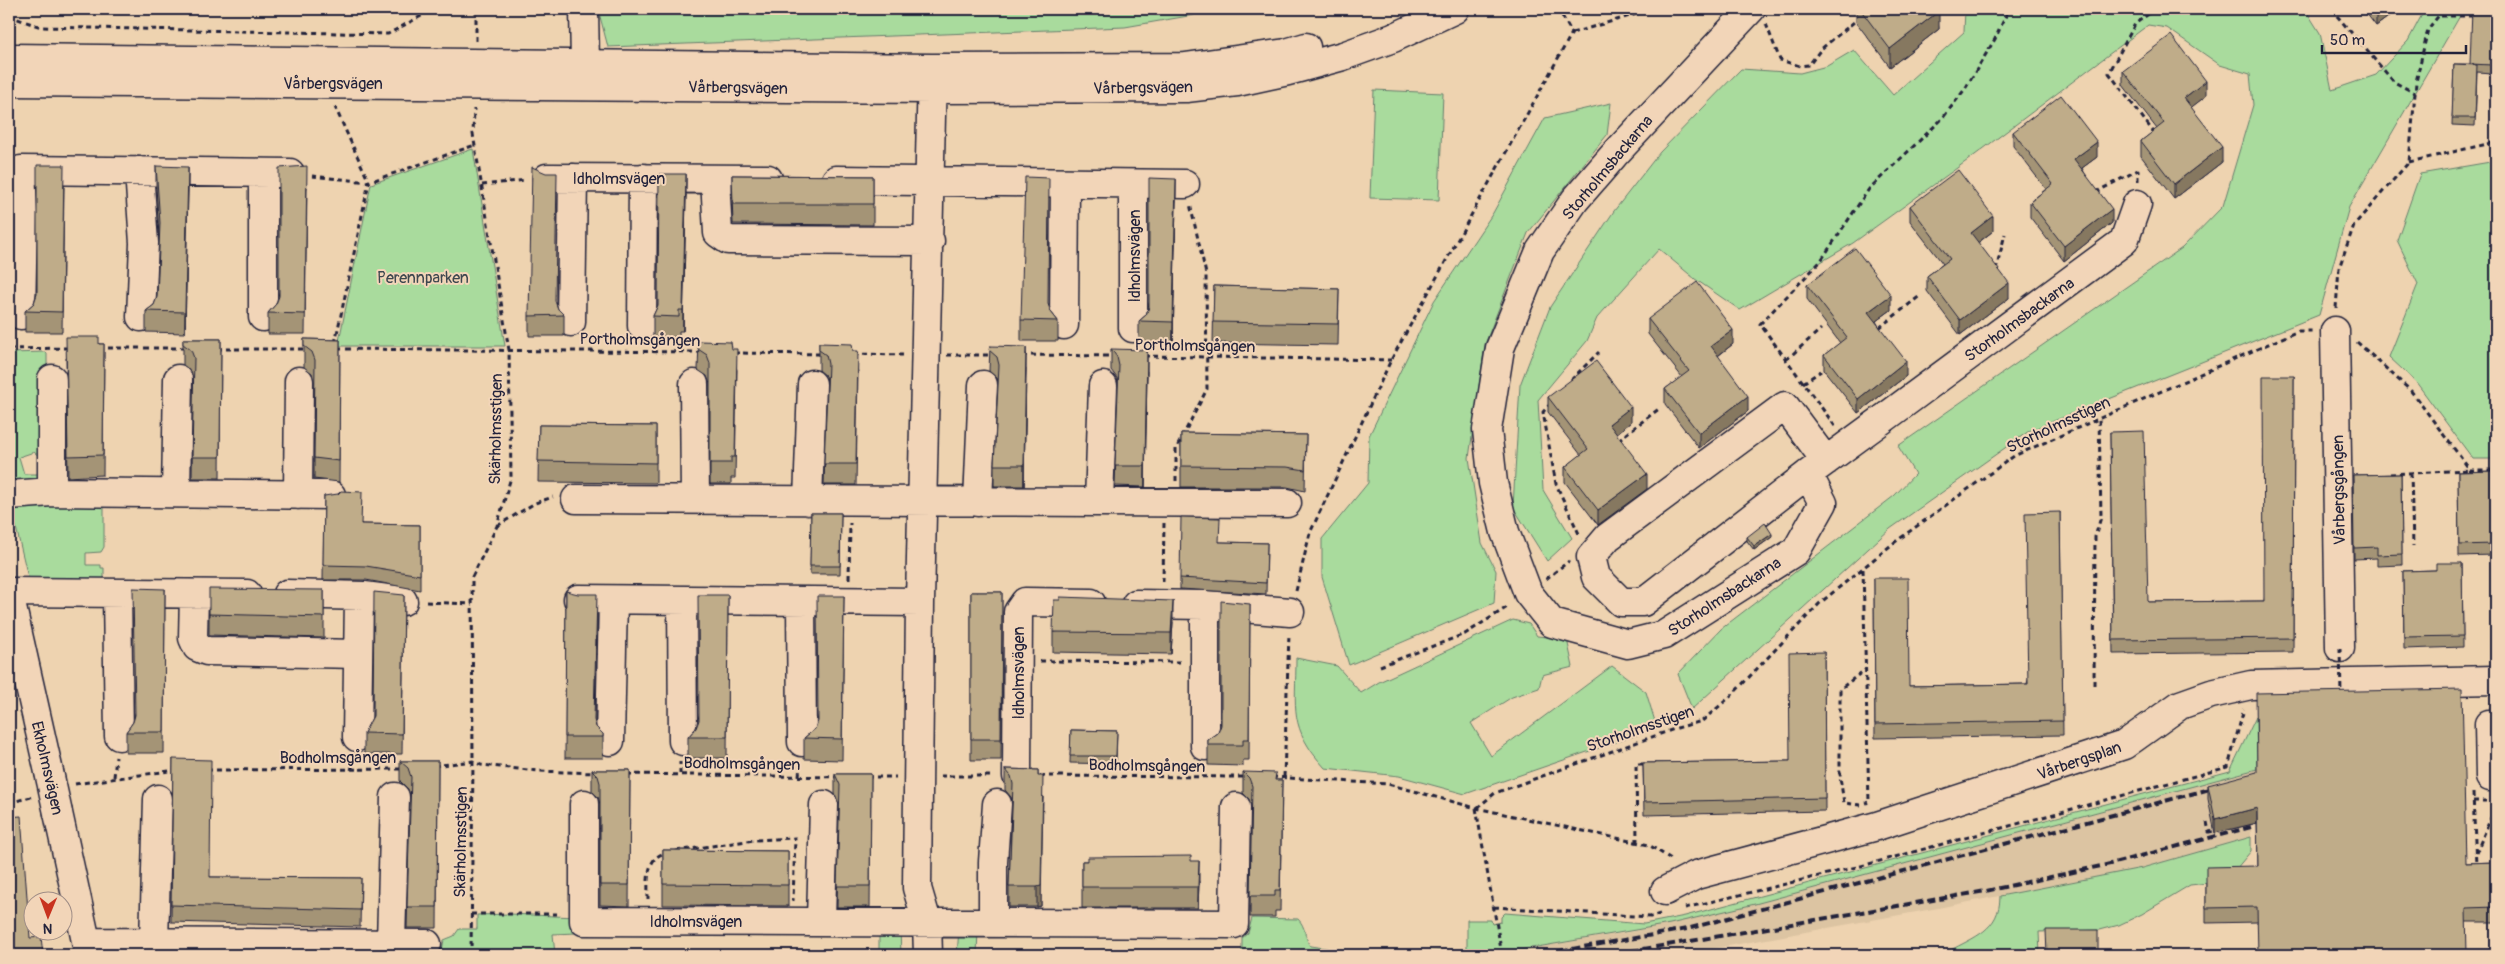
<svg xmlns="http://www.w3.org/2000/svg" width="2505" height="964" viewBox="0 0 2505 964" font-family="Pangolin,sans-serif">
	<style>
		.built { fill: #dcc4a2 }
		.green { fill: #a9db9d; stroke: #667e6c }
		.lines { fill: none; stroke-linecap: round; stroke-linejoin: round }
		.minor-casing { stroke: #22223b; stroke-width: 31 }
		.path { stroke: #22223b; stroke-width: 3; stroke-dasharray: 5 4; stroke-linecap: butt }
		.minor { stroke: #f2d5b8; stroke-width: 28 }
		.rail { stroke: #22223b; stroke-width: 4; stroke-dasharray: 8 4; stroke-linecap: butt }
		.minor-bridge-casing { stroke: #22223b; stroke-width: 31; stroke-linecap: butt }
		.path-bridge { stroke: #22223b; stroke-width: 3; stroke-dasharray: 5 4; stroke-linecap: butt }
		.minor-bridge { stroke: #f2d5b8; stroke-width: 28 }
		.wall { fill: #a49476; stroke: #22223b }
		.shaded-wall { fill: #867860; stroke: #22223b }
		.building { fill: #bfac89; stroke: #22223b }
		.labels { text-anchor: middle; stroke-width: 4; stroke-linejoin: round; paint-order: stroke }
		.street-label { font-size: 16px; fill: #22223b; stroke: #f2d5b8 }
		.park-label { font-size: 16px; fill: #3d474f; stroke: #f2d5b8 }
	</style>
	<rect width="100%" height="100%" fill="#eed3b0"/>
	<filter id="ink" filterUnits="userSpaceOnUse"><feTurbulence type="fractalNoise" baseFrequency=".02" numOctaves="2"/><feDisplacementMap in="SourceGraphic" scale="10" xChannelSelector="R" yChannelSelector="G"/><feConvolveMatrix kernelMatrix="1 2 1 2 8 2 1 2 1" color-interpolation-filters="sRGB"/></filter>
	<g filter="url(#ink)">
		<!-- built -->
		<path class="built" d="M2257 769V787L2208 799 2215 833 2251 824V837L2142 868 1933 909 1678 955H1491L1631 932 1755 904Z"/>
		<!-- green -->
		<path class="green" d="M598 9H1200L1194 15 1125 27 608 47Z
			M1965 9H2305L2320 33 2332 90 2376 75 2408 41 2425 9H2464L2349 207 2319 315 2029 431 1890 529 1692 709 1678 674 1721 629 1894 496 1915 474 1898 446 2182 248 2223 206 2253 105 2250 74 2220 65 2167 28 2148 25 1975 155 1853 243 1740 310 1695 279 1659 249 1597 318 1587 341 1538 400 1543 490 1572 538 1547 561 1513 507 1520 385 1550 307 1614 211 1660 152 1741 69 1800 73 1827 66 1854 50 1893 95 1964 32Z
			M1374 90 1443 93 1439 200 1370 198Z
			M1611 103 1607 135 1528 233 1485 344 1469 458 1482 543 1496 571 1494 603 1349 665 1322 577V539L1368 483 1369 436 1434 301 1493 213 1545 118Z
			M473 149 505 346H338L371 184Z
			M2496 161V459H2473L2416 382 2389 357 2418 284 2397 240 2420 174Z
			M45 352 47 354V400H38L41 458 34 452 19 457 24 474H40L47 483 9 484V353Z
			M10 502 104 505V547L101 552 86 553V565H101V568H104V588L30 586Z
			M1513 620 1529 624 1537 636 1567 639 1573 667 1542 675 1539 688 1512 697 1471 723 1491 756 1612 666 1646 692 1657 728 1465 794 1399 776 1325 768C1288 727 1296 709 1296 658L1337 666 1361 693 1379 682Z
			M2256 717 2257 769 1755 904 1670 924 1491 955H1390L1467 949V920H1491L1492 924 1501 922V917L1505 913 1644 924 1685 916 2230 771Z
			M2251 837V851L2226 881 2190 885 2142 914 2119 925 2100 930 2039 932 2040 955H1949V951C1974 937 2000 930 2000 896L2142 868Z
			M510 914 576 917V933L553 934 555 955H441L444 940 454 936 459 929H477V915Z
			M1252 918 1298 919C1306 927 1304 936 1310 946L1332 949 1333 955H1242V938L1248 933Z
			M879 929H900L901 955H879Z
			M959 929H978L977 955H957Z"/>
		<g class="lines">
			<defs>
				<path id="minor" d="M584 9 585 64
					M1751 9 1614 155 1575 200 1540 251 1500 348 1487 430 1493 483 1505 532 1528 593 1552 623 1628 644 1664 635 1796 551 1823 503 1808 474
					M9 58 932 68 1185 67 1286 53 1306 47
					M9 82 932 89 1186 88 1237 82 1288 71 1343 56 1393 38 1455 9
					M21 170 23 212 21 315
					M139 171 144 243 141 317
					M263 173V317
					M9 176 21 170 290 173
					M547 178 768 179
					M715 179 718 233 728 240 930 241
					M836 180 1185 184
					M571 322 573 178
					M1064 325 1065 183
					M642 326 643 178
					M1133 328V184
					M2335 331 2340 648
					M694 384 695 499
					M1826 461 1785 406 1608 537 1591 557 1596 577 1621 602H1643L1808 474C1914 397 2019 318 2124 241L2137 204
					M52 492V379
					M176 493 178 379
					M9 495 52 492 331 495
					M298 495 299 381
					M576 499 1287 503
					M808 501 812 384
					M978 502 983 385
					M1099 502 1103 386
					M9 592 247 594
					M117 593 119 736
					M9 594 49 772
					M194 594 193 638 197 647 207 651 358 654
					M287 594 364 596 403 601
					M578 599 920 602
					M682 600 683 741
					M801 601 802 742
					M1136 604 1205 605 1290 612
					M1205 605V746
					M2496 724H2489L2490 777H2496
					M357 737 359 596
					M610 741 613 600
					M1017 776 1018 612 1025 602 1091 603
					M584 804V921L1234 924 1236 807
					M58 813 89 955
					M1665 891 1696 875 1877 826 2124 745 2180 705 2211 694 2251 685 2496 680
					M821 921 824 805
					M993 922V862L997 804
					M86 942 427 944
					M154 942 158 799
					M391 942 395 797
					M928 955 927 922 917 888 920 602 932 71"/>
			</defs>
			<!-- minor casing -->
			<use href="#minor" class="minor-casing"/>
			<!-- path -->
			<path class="path" d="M476 9V41
				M2331 9 2394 82 2415 93
				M9 16 41 27 388 34 434 9
				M2441 16H2476
				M1766 24 1780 60 1800 66 1809 65 1821 49 1859 18
				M1572 33 1654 9
				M2155 134 2109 73 2135 24 2155 9
				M2409 162 2496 142
				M312 176 369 182 475 145
				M482 185 526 180
				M2100 193 2098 191 2138 170V183
				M1996 270 2005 234
				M2336 308 2339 268 2354 225 2409 162 2416 82 2428 29 2444 9
				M1879 328 1921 295
				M2357 342 2411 391 2470 470H2496
				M335 343 369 182 335 107
				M99 348H186
				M9 349 68 348
				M217 349H306
				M337 349 701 352
				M734 353 823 354
				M854 354 903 355
				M947 355H993
				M1022 355 1113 356
				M1144 356 1391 360
				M1786 360 1821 329
				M1571 380 1599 352
				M1803 383 1821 371
				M1551 403 1543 412 1556 484 1580 536
				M1835 426 1760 324 1820 262 1869 189 1942 119 1965 89 1995 39 2009 9
				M1618 440 1660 408
				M2411 473 2413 546
				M2390 474 2470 470
				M1176 481V449L1207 389 1206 274 1190 204
				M497 526 535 503 553 497
				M1863 569 1869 802 1866 803
				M2494 575 2495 657
				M849 579 850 523
				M1546 579 1569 561
				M1163 582 1164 523
				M1296 591 1310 533 1391 360 1572 33 1558 9
				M426 602 472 604
				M1040 661 1184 662
				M1380 666 1465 634 1509 606
				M2094 685 2095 537 2101 517 2099 417
				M434 766 473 761 481 765 538 771 594 773
				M207 770 403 769
				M351 770 355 758
				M627 774 839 777
				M680 774V762
				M799 776 800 765
				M940 776H994
				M1040 776 1246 777
				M114 777 116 757
				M867 777H896
				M1272 777 1388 784 1476 808 1649 845 1674 861
				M1284 777 1289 634
				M75 784 176 770
				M2473 793 2476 866
				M2473 801H2486
				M9 803 31 797
				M1861 805 1844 803 1840 777V689L1866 669
				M1476 808 1502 955
				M1477 808 1495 793 1677 728 1702 721 1730 697 1820 603 1895 542 2014 456 2298 331H2313
				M2207 822 2209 832 2218 830
				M1637 843 1636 764H1647
				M676 851 754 840 795 838 793 901
				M2476 853 2496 806
				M648 899C648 883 645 858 665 853
				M1494 907 1650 917 1660 914
				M1685 908 1865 865 2228 767 2244 709
				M471 914H561
				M471 955 473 761 472 577 497 526 511 477 509 350 473 134 474 109"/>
			<!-- minor -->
			<use href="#minor" class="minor"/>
			<!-- rail -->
			<path class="rail" d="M1537 955 1687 929 2221 786
				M1608 955 1986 891 2110 864 2251 827"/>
			<defs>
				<path id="minor-bridge" d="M49 772 58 813"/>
			</defs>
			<!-- minor-bridge casing -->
			<use href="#minor-bridge" class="minor-bridge-casing"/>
			<!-- path-bridge -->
			<path class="path-bridge" d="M2340 648 2341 695"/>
			<!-- minor-bridge -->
			<use href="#minor-bridge" class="minor-bridge"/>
		</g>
		<!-- wall -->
		<path class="wall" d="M1856 9H1937L1939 29 1890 67 1856 22Z
			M2363 9H2399L2376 26Z
			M2494 10 2492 73 2477 72 2475 126 2452 125 2454 64H2470Z
			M2123 71 2206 96 2191 107 2222 162 2174 199 2141 156V141L2157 129 2123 85Z
			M2013 132 2097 157 2082 168 2112 223 2064 261 2030 217V202L2046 189 2013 146Z
			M156 166 188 187 185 333 146 332V311L154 305 157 297 159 236 156 187Z
			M732 175 873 176V225L733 224 732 195Z
			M64 186 62 332H25V311L34 303Z
			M307 187 305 334H268V313L276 304Z
			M686 195 683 331H679V337H653V316L658 305Z
			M1176 200 1173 343 1139 342V321L1146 315Z
			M1910 206 1993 231 1978 243 2009 298 1960 335 1927 291V276L1943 264 1910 221Z
			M1807 285 1891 310 1876 321 1906 376 1858 413 1824 370V355L1840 343 1807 299Z
			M1214 286 1339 289 1338 345 1213 343Z
			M556 302 558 309 564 315V336H529V316Z
			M1049 305 1051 312 1058 321V341H1021V320Z
			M1648 319 1733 344 1718 356 1748 411 1699 448 1665 404V389L1682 377 1648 334Z
			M183 339H221L220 478H192L193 378 191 371 183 365Z
			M304 339 340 340 339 482 314 479V381L312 373 304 367Z
			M699 341 732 349 737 370 735 478H731V484H710V384L707 376 698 370Z
			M819 343 853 351 858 372 856 485H824L827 382 826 376 819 370Z
			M99 344H104L103 475 68 477 66 358Z
			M990 346 1026 368 1024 486H994V465L998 382 997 378 989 371Z
			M1111 349 1147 371 1145 487 1115 486 1118 384 1117 378 1111 370Z
			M2294 376 2293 652 2113 654 2110 432 2148 602 2264 601Z
			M1548 397 1631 422 1616 434 1647 489 1598 525 1565 482V467L1581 455 1548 412Z
			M539 425 656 426V483L538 482Z
			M1181 433 1306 435 1305 491 1287 487H1181Z
			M2496 471V563H2493V555L2459 556 2458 472Z
			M2401 474 2402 565 2377 566V558L2354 559 2353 475Z
			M324 496 362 524 420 525V590L366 580H323Z
			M2060 512 2063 735 1875 738 1874 578 1909 686 2027 684Z
			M811 513H841L840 574H810Z
			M1747 537H1772L1754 550 1747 541Z
			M1219 542 1267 543 1266 594 1180 589V578Z
			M2462 563 2463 647 2404 649 2403 571 2436 570Z
			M165 589 164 753H126V732L133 722Z
			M324 590V638L209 635V614Z
			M566 591 597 615 595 722 596 727 603 734V758H565Z
			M971 592H1002L1001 760H971Z
			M404 595 402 754H364V733L373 716Z
			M728 595 727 758H688V737L696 728Z
			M844 596 842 760 804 759V738L815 729 817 722Z
			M1250 604 1249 760H1243V766L1208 765V740L1218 733Z
			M1173 622 1171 654 1053 652V632Z
			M1824 652 1825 811 1644 815 1643 763 1790 761Z
			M1071 730 1117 731 1116 764 1070 763Z
			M173 759 210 877 361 878 360 927 171 922Z
			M400 761H438L437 928H407L410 795 408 789 400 781Z
			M1005 769 1038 770 1041 906 1037 907H1009V887L1012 802 1011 797 1005 790Z
			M592 770H630L629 906 600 905V804L598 797 592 791Z
			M1243 772 1276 780H1282L1280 911H1275V917H1250L1251 806 1249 799 1243 793Z
			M835 774H871L870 907H837L839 804 835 794Z
			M2208 785 2466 863 2496 862V922H2257L2206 923V882L2258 866 2257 823 2215 833 2208 799Z
			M663 850 788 851V906L663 905Z
			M1082 861H1191L1199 882 1198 908H1082Z"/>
		<!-- shaded-wall -->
		<path class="shaded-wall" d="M2376 9H2399L2376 26Z
			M1939 11V29L1890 67V49Z
			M2206 81V96L2184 113V98Z
			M2097 142V157L2074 174V159Z
			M2222 147V162L2174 199V184Z
			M188 167V187L185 333V312Z
			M686 174V195L683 331V310Z
			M1176 179V200L1173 343V322Z
			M2112 209V223L2064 261V246Z
			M1993 216V231L1971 248V233Z
			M2009 283V298L1960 335V320Z
			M1891 295V310L1868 327V312Z
			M1733 330V344L1711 361V346Z
			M1026 347V368L1024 486V465Z
			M1147 350V371L1145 487V466Z
			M1906 361V376L1858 413V399Z
			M1748 396V411L1699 448V433Z
			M1631 407V422L1609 439V424Z
			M1647 474V489L1598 525V510Z
			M1772 534V537L1754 550V546Z
			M1173 601V622L1171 654V633Z
			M1043 796 1041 906 1037 907V887Z
			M2257 808V823L2215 833V819Z
			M1199 861V882L1198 908V887Z"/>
		<!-- building -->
		<path class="building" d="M1860 9H1937L1939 11 1890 49Z
			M2472 9 2494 10 2492 65 2470 64Z
			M2171 35 2206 81 2184 98 2222 147 2174 184 2141 141 2164 123 2123 71Z
			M2454 64 2477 65 2475 118H2452Z
			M2061 95 2097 142 2074 159 2112 209 2064 246 2030 202 2053 184 2013 132Z
			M37 165H64L62 312 25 311 34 303 37 294Z
			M156 166 188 167 185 312 146 311 154 305 157 297 160 223Z
			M307 166 305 314 268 313 276 304 279 296V168Z
			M532 167 546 173H557L555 301 558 309 564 315 529 316Z
			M1958 170 1993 216 1971 233 2009 283 1960 320 1927 276 1950 259 1910 206Z
			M659 174H686L683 310H679V317L653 316 658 305Z
			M732 175 873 176V204H733Z
			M1025 177 1049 178 1048 304 1051 312 1058 321 1021 320Z
			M1149 178 1176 179 1173 322 1139 321 1146 315 1149 307Z
			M1855 248 1891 295 1868 312 1906 361 1858 399 1824 355 1847 337 1807 285Z
			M1697 282 1733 330 1711 346 1748 396 1699 433 1665 389 1689 371 1648 319Z
			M1214 286 1339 289 1338 324 1213 322Z
			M66 337H99V344H104L103 455 68 456Z
			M183 339H221L220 457H192L194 358 191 350 183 344Z
			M304 339 340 340 339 461 314 458 315 360 312 352 304 346Z
			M699 341 731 342 732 349H737L735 457H731V463H710V363L707 355 698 349Z
			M819 343 852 344 853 351H858L856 464H824L828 364 826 355 819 350Z
			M990 346 1026 347 1024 465H994L999 365 997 357 989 350Z
			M1111 349 1147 350 1145 466H1115L1119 366 1117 357Z
			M1596 361 1631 407 1609 424 1647 474 1598 510 1565 467 1588 449 1548 397Z
			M2263 376H2294L2293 638 2113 640 2110 432 2144 431 2148 602 2264 601Z
			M539 425 656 426V463L538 461Z
			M1181 433 1306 435 1305 470 1287 467 1181 466Z
			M2496 471V552H2493V544L2459 545 2458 472Z
			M2401 474 2402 554 2377 555V547L2354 548 2353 475Z
			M341 491 362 492 361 524 420 525V575L366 566 323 565 324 496 338 494Z
			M2060 512 2063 721 1875 724 1874 578H1908L1909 686 2028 684 2025 513Z
			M811 513H841L840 566H810Z
			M1181 517 1220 518 1219 542 1267 543 1266 583 1180 578Z
			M1765 523 1772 534 1754 546 1747 537Z
			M2436 563H2462L2463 636 2404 637 2403 571 2436 570Z
			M133 588 165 589 164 732H126L133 722 135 715Z
			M209 589 324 590V617L209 614Z
			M566 591 578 594H597L594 720 596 727 603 734V737H565Z
			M374 592 404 595 402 734 364 733 373 716Z
			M971 592H1002L1001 739H971Z
			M698 595H728L727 737H688L696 728 699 720Z
			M817 596H844L842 739 804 738 815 729 818 721Z
			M1060 597 1173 601 1171 633 1053 632 1054 600H1060Z
			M1221 601 1250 604 1249 739H1243V745H1208V740L1218 733 1221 725Z
			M1824 652 1825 798 1644 802 1643 763 1790 761 1789 653Z
			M2462 689 2466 863 2496 862V907L2466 908 2467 955H2258L2257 907 2206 908V867L2258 866 2257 808 2215 819 2208 785 2257 772 2256 693Z
			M1071 730 1117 731 1116 756H1070Z
			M173 759 211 760 210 877 361 878 360 910 171 905Z
			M400 761H438L437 907H407L411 777 408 768Z
			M1005 769 1038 770V776H1043L1041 886 1037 887H1009L1013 784 1011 776Z
			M592 770H630L629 885H600V783L598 776Z
			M1243 772 1276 773 1275 780H1282L1280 890H1275V896H1250L1252 786 1249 778Z
			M835 774H871L870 886H837L840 785Z
			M21 816 30 938 41 937 43 955H9V817Z
			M663 850 788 851V885L663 884Z
			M1191 856V861H1199L1198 887H1082V861H1088V857Z
			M2046 930H2098V955H2047Z"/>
	</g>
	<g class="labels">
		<!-- street labels -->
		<g class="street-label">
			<text x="333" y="89">Vårbergsvägen</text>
			<text transform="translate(738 87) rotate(1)" y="6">Vårbergsvägen</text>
			<text transform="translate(1143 87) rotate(-1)" y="6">Vårbergsvägen</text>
			<text transform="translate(1607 167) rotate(-50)" y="6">Storholmsbackarna</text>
			<text x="619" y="184">Idholmsvägen</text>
			<text transform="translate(1134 256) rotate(-90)" y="6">Idholmsvägen</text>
			<text transform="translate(2019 319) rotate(-36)" y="6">Storholmsbackarna</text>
			<text transform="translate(640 339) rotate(1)" y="6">Portholmsgången</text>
			<text transform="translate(1195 345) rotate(1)" y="6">Portholmsgången</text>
			<text transform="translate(2058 424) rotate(-25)" y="6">Storholmsstigen</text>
			<text transform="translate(495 429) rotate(-89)" y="6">Skärholmsstigen</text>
			<text transform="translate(2338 490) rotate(-91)" y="6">Vårbergsgången</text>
			<text transform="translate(1724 596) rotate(-33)" y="6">Storholmsbackarna</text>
			<text transform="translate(1018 673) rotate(-90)" y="6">Idholmsvägen</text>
			<text transform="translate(1640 728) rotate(-19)" y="6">Storholmsstigen</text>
			<text x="338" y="763">Bodholmsgången</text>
			<text transform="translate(2079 760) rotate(-19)" y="6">Vårbergsplan</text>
			<text transform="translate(742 763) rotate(1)" y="6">Bodholmsgången</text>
			<text transform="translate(1147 765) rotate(1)" y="6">Bodholmsgången</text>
			<text transform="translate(48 768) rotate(77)" y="6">Ekholmsvägen</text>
			<text transform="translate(460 842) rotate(-89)" y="6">Skärholmsstigen</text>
			<text x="696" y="927">Idholmsvägen</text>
		</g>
		<!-- park labels -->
		<g class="park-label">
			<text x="423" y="283">Perennparken</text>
		</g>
	</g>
	<!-- margin -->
	<rect width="2505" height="964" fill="none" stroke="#f2d5b8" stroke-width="30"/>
	<rect x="15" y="15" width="2475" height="934" fill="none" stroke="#22223b" stroke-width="2" filter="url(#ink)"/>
	<!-- north arrow -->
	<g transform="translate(48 916) rotate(181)"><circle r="24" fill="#f2d5b8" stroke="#9f8d86"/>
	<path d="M0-4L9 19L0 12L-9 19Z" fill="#c8321e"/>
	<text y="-8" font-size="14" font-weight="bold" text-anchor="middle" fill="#22223b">N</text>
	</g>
	<!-- scale -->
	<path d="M2322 45v8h144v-8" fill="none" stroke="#22223b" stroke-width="2.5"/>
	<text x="2330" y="45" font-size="15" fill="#22223b" stroke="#f2d5b8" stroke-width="4" paint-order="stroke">50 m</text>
</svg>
